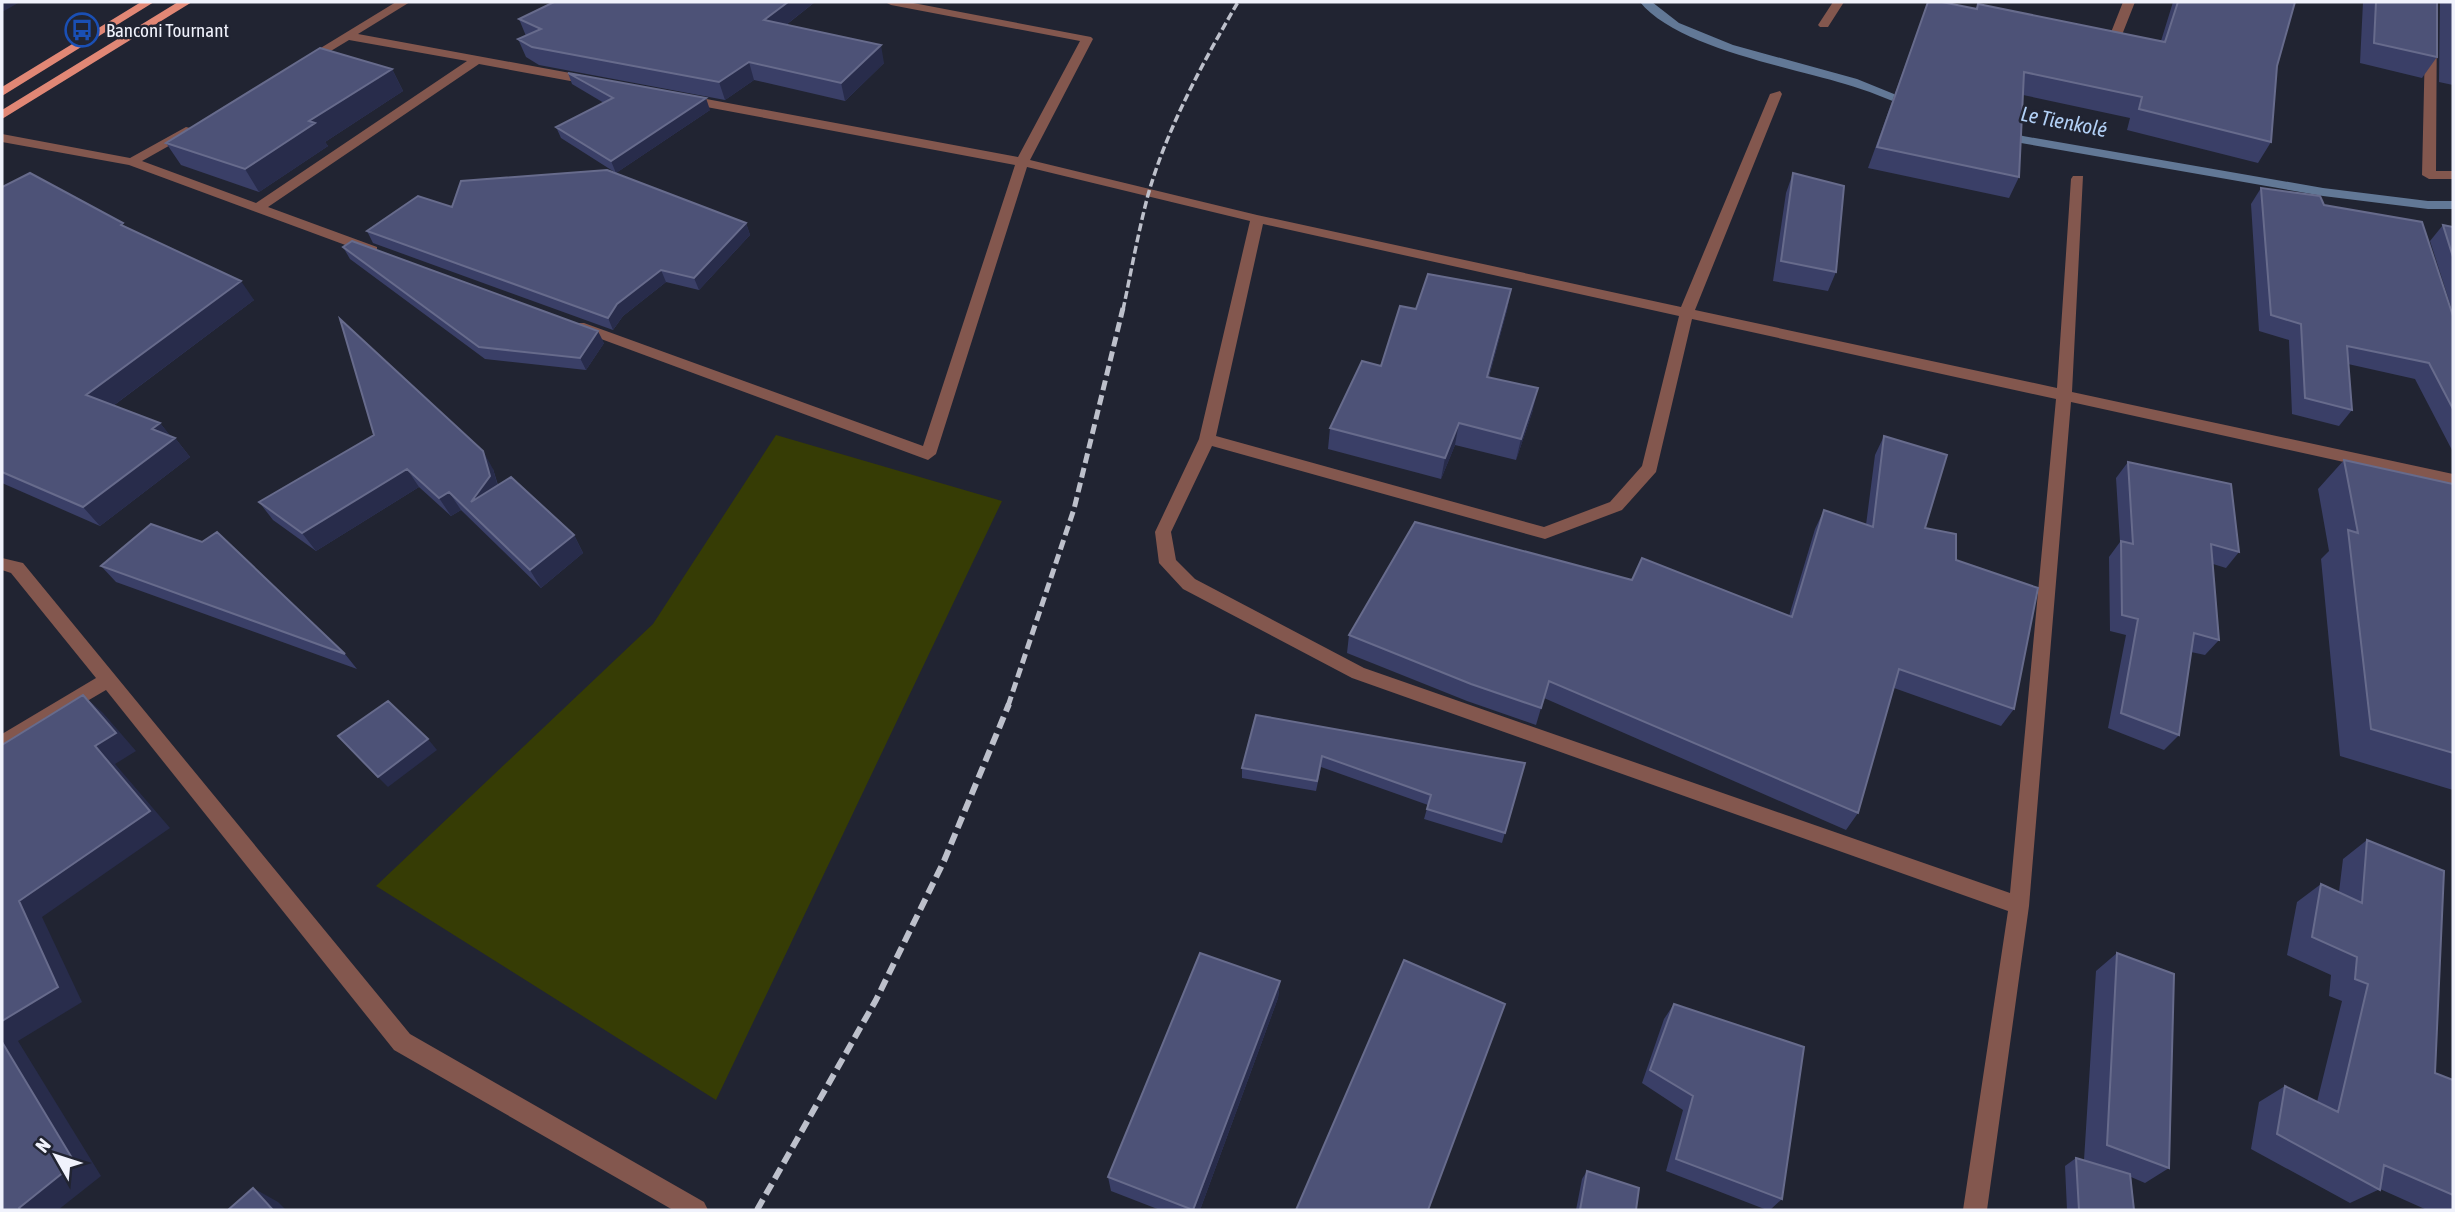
<svg xmlns="http://www.w3.org/2000/svg" width="2455" height="1212" viewBox="0 0 2455 1212" font-family="'Asap Condensed',sans-serif">
	<style>
		.green { fill: #363c05 }
		.lines { fill: none; stroke-linecap: round; stroke-linejoin: round }
		.stream { fill: #627896; fill-rule: evenodd }
		.street { fill: #83574e; fill-rule: evenodd }
		.primary { fill: #e18775; fill-rule: evenodd }
		.rail-far2 { stroke: #bdc0cb; stroke-width: 3.5; stroke-dasharray: 8 3.5; stroke-linecap: butt }
		.rail-far1 { stroke: #bdc0cb; stroke-width: 5; stroke-dasharray: 10 5; stroke-linecap: butt }
		.rail { stroke: #bdc0cb; stroke-width: 6; stroke-dasharray: 12 6; stroke-linecap: butt }
		.wall { fill: #3a3f67 }
		.shaded-wall { fill: #282c4b }
		.building { fill: #4d5277; stroke: #676b8c; stroke-width: 2 }
		.labels { text-anchor: middle; stroke-width: 5; stroke-linejoin: round; paint-order: stroke }
		.far-poi-label { font-size: 19px; fill: #f0f2fc; stroke: #212432; text-anchor: start }
		.far-water-label { font-size: 21px; font-style: italic; fill: #b2d0f6; stroke: #212432 }
	</style>
	<rect width="100%" height="100%" fill="#212432"/>
	<!-- green -->
	<path class="green" d="M776 435 1002 501 716 1100 376 886 653 624Z"/>
	<g class="lines">
		<!-- stream -->
		<path class="stream" d="M1640 2H1652L1679 23 1733 45 1857 79 1921 105 1919 108H1911C1889 100 1867 90 1845 84 1789 67 1676 47 1640 2Z
			M1998 128 2023 136 2323 188 2428 201H2453V209H2428L2323 196 2021 143 1994 135V129Z"/>
		<!-- street -->
		<path class="street" d="M396 2H410L358 34 592 77 598 81 592 85 479 64 268 207 377 247V253H367L129 165 2 142V134L130 158 186 127 190 128V134L142 161 256 203 467 61 349 40 311 63 301 60Z
			M885 2H908L1091 37 1093 39 1030 160 1257 215 1681 307 1770 94 1780 91 1782 94 1695 310 2057 388 2071 179 2073 176H2083L2072 392 2453 474V486L2071 402 2029 906 1987 1210H1963L2008 911 1352 678 1183 589 1159 563 1155 532 1199 439 1250 221 1027 167 936 454 928 460 574 329 572 326 574 323H584L923 446 1015 165 685 103 679 99 685 95 1018 157 1080 41 891 5ZM1263 224 1679 316 1642 466 1610 502 1544 527 1216 436ZM1692 319 2056 399 2010 893 1364 668 1195 579 1176 560 1171 532 1212 446 1545 539 1622 510 1656 472Z
			M1833 2H1844L1828 27H1820L1818 25Z
			M2123 2H2135L2118 45 2108 47 2106 45Z
			M2426 2H2437L2436 171H2453V179H2429L2422 175Z
			M2 558 23 563 410 1034 704 1202 708 1210H673L394 1050 106 690 2 751V734L96 678 11 573 2 570Z"/>
		<!-- primary -->
		<path class="primary" d="M141 2H154L2 96V87Z
			M178 2H192L2 119V110Z"/>
		<!-- rail-far2 -->
		<path class="rail-far2" d="M1123 310C1131 272 1138 233 1148 195 1167 128 1203 62 1238 2"/>
		<!-- rail-far1 -->
		<path class="rail-far1" d="M1008 706 1074 509 1123 308"/>
		<!-- rail -->
		<path class="rail" d="M757 1210 876 1000 944 861 1009 704"/>
	</g>
	<!-- wall -->
	<path class="wall" d="M554 2H815L786 25 884 63 845 101 754 80 725 100 539 65 526 57 518 39 526 36 519 19Z
		M1928 2 1976 8 1978 4 2161 41 2173 2H2295L2277 66 2271 142 2258 163 2127 130 2130 118 2023 95 2019 177 2009 198 1868 168Z
		M2363 2H2437V57L2422 78 2360 63Z
		M2440 2H2453V85L2439 82Z
		M392 69 403 91 325 142 328 146 259 192 181 165 166 143Z
		M568 73 710 110 616 173 561 138 556 127 604 103 572 84Z
		M1793 173 1836 272 1828 291 1773 281 1786 193Z
		M2 187 127 228 254 300 113 406 160 423 171 437 175 438 190 457 100 526 2 483Z
		M2261 188 2324 205 2453 316V452L2415 379 2348 364 2352 410 2339 426 2292 414 2289 340 2259 331 2251 204Z
		M452 207 746 223 750 235 699 290 666 282 623 316 613 330 373 243 367 231Z
		M2443 225 2453 227V313L2430 241Z
		M343 247 604 343 586 370 485 359 350 259Z
		M1511 289 1507 310 1489 377 1533 410 1516 460 1455 445 1441 479 1328 449 1330 428 1381 366 1416 309Z
		M374 435 493 469 498 485 574 535 583 553 541 588 461 510 451 516 419 487 316 551 273 520 259 502Z
		M1884 436 1925 528 1956 560 2014 709 2001 726 1894 688 1858 813 1846 830 1544 698 1536 725 1467 701 1347 653 1349 635 1632 580 1789 616 1815 529 1824 510 1866 525 1875 455Z
		M2344 460 2453 484V790L2340 756 2321 559 2329 551 2318 489Z
		M2128 462 2239 552 2226 568 2213 564 2219 640 2205 655 2191 652 2179 735 2164 750 2108 728 2126 635 2110 631 2109 557 2120 542 2116 478Z
		M101 566 345 654 357 669 116 582Z
		M1256 715 1525 763 1502 843 1424 819 1428 805 1321 767 1316 791 1242 778V768Z
		M2367 840 2435 1073 2453 1080V1210H2427L2380 1189 2350 1203 2251 1149 2259 1102 2285 1086 2317 1102 2342 1001 2329 996 2331 975 2287 955 2297 902 2321 884 2339 892 2343 859Z
		M2117 953 2169 1168 2145 1183 2131 1177 2134 1210H2067L2065 1166 2076 1158 2092 1163 2084 1160 2096 971Z
		M1280 981 1278 998 1200 1210H1160L1111 1191 1108 1177Z
		M1674 1004 1782 1199 1770 1210H1767L1666 1171 1683 1110 1642 1083 1664 1019Z
		M1587 1171 1636 1210H1576L1582 1179Z"/>
	<!-- shaded-wall -->
	<path class="shaded-wall" d="M2 2H20L2 12Z
		M788 2H815L769 38 764 20Z
		M881 45 884 63 845 101 841 83Z
		M749 62 754 80 725 100 719 82Z
		M392 69 403 91 325 142 328 146 259 192 245 169 309 121Z
		M706 98 710 110 616 173 611 161Z
		M746 223 750 235 699 290 694 278Z
		M661 270 666 282 623 316 613 330 608 318 617 304Z
		M241 281 254 300 102 414 86 395Z
		M1511 289 1507 310 1483 398 1487 377Z
		M598 331 604 343 586 370 580 358Z
		M1538 388 1533 410 1516 460 1521 439Z
		M160 423 173 439 175 438 190 457 100 526 83 507 152 429Z
		M1459 423 1455 445 1441 479 1445 458Z
		M483 451 493 469 500 494 471 502Z
		M407 469 419 487 316 551 302 533Z
		M449 492 461 510 451 516 439 498Z
		M574 535 583 553 541 588 530 570Z
		M83 695 103 713 136 751 115 764 170 828 42 917 82 1002 18 1041 101 1176 58 1210H20L19 1208 2 1042V1021L19 901 95 746Z
		M428 739 437 750 388 787 378 777Z
		M1280 981 1278 998 1200 1210H1194Z
		M253 1188 278 1202 286 1210H273Z"/>
	<!-- building -->
	<path class="building" d="M554 2H788L764 20 881 45 841 83 749 62 719 82 532 47 518 39 541 29 519 19Z
		M1928 2H1942L1977 9 1978 4 2165 42 2178 2H2295L2277 66 2271 142 2139 109 2142 97 2024 72 2019 177 1877 147Z
		M2376 2H2437V57L2374 43Z
		M320 48 392 69 309 121 315 123 245 169 166 143Z
		M568 73 706 98 611 161 556 127 613 98Z
		M607 170 746 223 694 278 661 270 617 304 608 318 367 231 418 196 452 207 461 181Z
		M30 173 123 223 121 225 241 281 86 395 160 423 152 429 175 438 83 507 2 472V187Z
		M1793 173 1844 186 1836 272 1781 261Z
		M2261 188 2320 196 2324 205 2422 222 2453 316V409L2429 363 2347 346 2352 410 2305 398 2301 324 2271 315Z
		M2443 225 2453 227V257Z
		M352 241 598 331 580 358 479 347 343 247Z
		M1428 274 1511 289 1487 377 1538 388 1521 439 1459 423 1445 458 1330 428 1362 361 1381 366 1400 306 1416 309Z
		M340 319 483 451 490 476 471 502 511 477 574 535 530 570 449 492 439 498 407 469 302 533 259 502 374 435Z
		M1884 436 1947 455 1925 528 1956 534V560L2038 588 2014 709 1899 669 1858 813 1549 681 1541 708 1471 684 1349 635 1415 522 1632 580 1642 558 1792 617 1824 510 1873 527Z
		M2344 460 2453 484V753L2371 729 2348 530 2358 533Z
		M2128 462 2231 484 2239 552 2211 544 2219 640 2194 633 2179 735 2121 713 2138 619 2122 615 2121 541 2133 544Z
		M151 524 202 542 217 532 345 654 101 566Z
		M83 695 116 733 95 746 150 811 19 901 58 987 2 1021V745Z
		M388 701 428 739 378 777 338 736Z
		M1256 715 1525 763 1505 833 1427 809 1431 795 1322 756 1317 781 1242 768Z
		M2367 840 2444 871 2435 1073 2453 1080V1195L2384 1165 2380 1190 2277 1134 2285 1086 2338 1112 2368 984 2355 979 2357 957 2312 937 2321 884 2362 903Z
		M1200 953 1280 981 1193 1210 1108 1177Z
		M2117 953 2174 974 2169 1168 2107 1145Z
		M1404 960 1505 1004 1428 1210H1296Z
		M1674 1004 1804 1047 1782 1199 1676 1159 1693 1096 1650 1070Z
		M2 1042 75 1163 19 1208 20 1210H2Z
		M2076 1158 2130 1174 2134 1210H2079Z
		M1587 1171 1639 1188 1636 1210H1580Z
		M253 1188 273 1210H228Z"/>
	<!-- icons -->
	<defs>
		<symbol id="bus-ring" viewBox="-11 -11 22 22"><circle r="9.5" fill="#212432" stroke="#1a4fb4" stroke-width="1.5"/><path d="M-5-6H5V4H4V6H2V4H-2V6H-4V4H-5ZM-3.5-4V0h7V-4ZM-3.5 1.2v1.5H-2V1.2ZM2 1.2v1.5H3.5V1.2Z" fill="#1a4fb4"/></symbol>
	</defs>
	<g fill-rule="evenodd">
		<use href="#bus-ring" x="63" y="11" width="38" height="38"/>
	</g>
	<g class="labels">
		<!-- far-poi labels -->
		<g class="far-poi-label">
			<text x="106" y="37">Banconi Tournant</text>
		</g>
		<!-- far-water labels -->
		<g class="far-water-label">
			<text transform="translate(2064 122) rotate(11)" y="7">Le Tienkolé</text>
		</g>
	</g>
	<!-- border -->
	<rect width="2455" height="1212" fill="none" stroke="#f0f2fc" stroke-width="7"/>
	<!-- north arrow -->
	<g transform="translate(56 1156) rotate(309)" stroke="#212432" stroke-width="5" paint-order="stroke">
	<path d="M0-5L12 26L0 18L-12 26Z" fill="#f0f2fc"/>
	<text y="-10" font-size="19" font-weight="bold" text-anchor="middle" fill="#f0f2fc">N</text>
	</g>
</svg>
